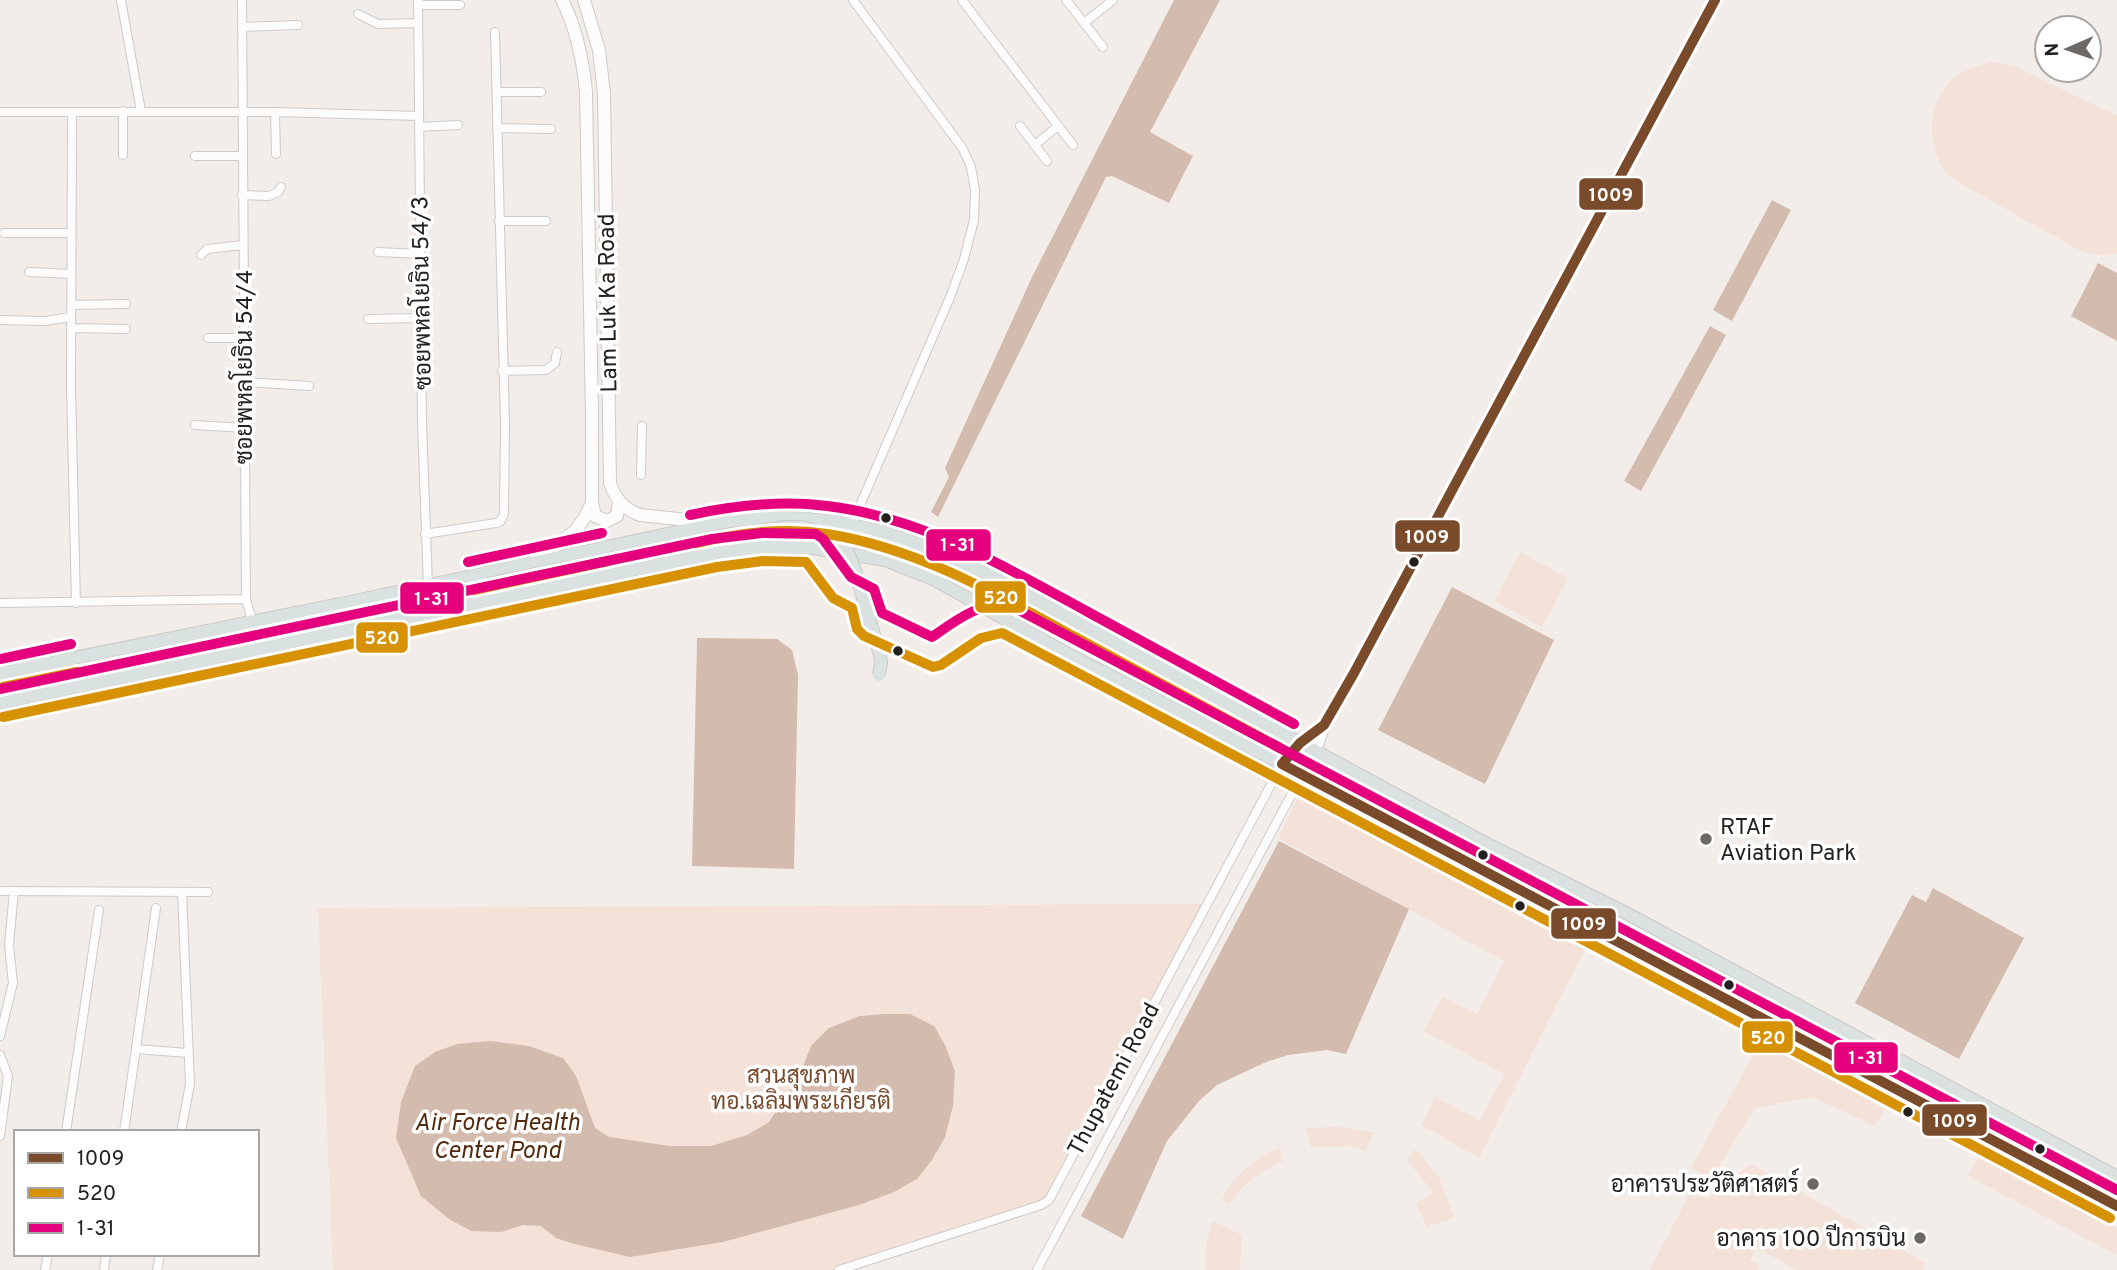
<svg xmlns="http://www.w3.org/2000/svg" width="2117" height="1270" viewBox="0 0 2117 1270" font-family="Overpass,Sarabun,sans-serif">
	<style>
		.green { fill: #f4e1d7 }
		.water { fill: #d3bcae }
		.lines { fill: none; stroke-linecap: round; stroke-linejoin: round }
		.minor-casing { stroke: #cecac7; stroke-width: 10 }
		.secondary-casing { stroke: #cecac7; stroke-width: 14 }
		.primary-casing { stroke: #cbc8c6; stroke-width: 14 }
		.minor { stroke: #fdfcfc; stroke-width: 8 }
		.secondary { stroke: #fdfcfc; stroke-width: 12 }
		.primary { stroke: #dae2e1; stroke-width: 12 }
		.primary-bridge-casing { stroke: #cbc8c6; stroke-width: 14; stroke-linecap: butt }
		.primary-bridge { stroke: #dae2e1; stroke-width: 12 }
		.bus-1-casing { stroke: #fff; stroke-width: 16 }
		.bus-2-casing { stroke: #fff; stroke-width: 16 }
		.bus-3-casing { stroke: #fff; stroke-width: 16 }
		.bus-1 { stroke: #7a4b2a; stroke-width: 10 }
		.bus-2 { stroke: #d79204; stroke-width: 10 }
		.bus-3 { stroke: #e5007d; stroke-width: 10 }
		.bus-dot { fill: #24201e; stroke: #fff; stroke-width: 2.5 }
		.poi-dot { fill: #6c6865; stroke: #fff; stroke-width: 2.5 }
		.labels { text-anchor: middle; stroke-width: 7; stroke-linejoin: round; paint-order: stroke }
		.street-label { font-size: 23px; fill: #24201e; stroke: #fff }
		.poi-label { font-size: 23px; fill: #24201e; stroke: #fff; text-anchor: end }
		.park-label { font-size: 23px; fill: #784b2e; stroke: #fff }
		.water-label { font-size: 24px; font-style: italic; fill: #552b0d; stroke: #fff }
		.line-badge { stroke: #fff; stroke-width: 2.5 }
		.badge-label { font-size: 19px; text-anchor: middle; font-weight: bold; fill: #fff }
	</style>
	<rect width="100%" height="100%" fill="#f3ede9"/>
	<!-- green -->
	<path class="green" d="M1991 62 2014 66 2117 116V254L2096 255 2079 250 1960 183C1954 179 1946 174 1943 168 1925 140 1929 98 1955 77 1966 69 1979 66 1991 62Z
		M1520 552 1568 578 1542 627 1494 601Z
		M1305 797 1587 945 1479 1158 1422 1125 1435 1097 1480 1121 1504 1074 1424 1031 1442 997 1477 1014 1504 961 1278 838 1297 799Z
		M1206 904 1049 1200 834 1270H333L318 908Z
		M1764 1035 1889 1101 1875 1126 1812 1097 1755 1108 1711 1179 1691 1168Z
		M1338 1127 1374 1132 1365 1151 1353 1146 1311 1147 1305 1128Z
		M1280 1148 1283 1161C1258 1172 1245 1182 1229 1204L1222 1199C1235 1175 1255 1157 1280 1148Z
		M1416 1150 1439 1177 1454 1218 1427 1227 1416 1204 1433 1192 1407 1160 1413 1151Z
		M1982 1150 2117 1228V1255L1968 1176Z
		M1751 1164 1926 1263 1923 1270H1797L1756 1247 1750 1261 1760 1265 1757 1270H1650L1691 1191 1706 1199Z
		M1213 1221 1242 1235 1240 1270H1206V1244Z"/>
	<!-- water -->
	<path class="water" d="M1174 0H1220L1150 132 1193 156 1169 203 1112 176 1106 177 938 517 931 512 949 477 945 468 1032 277Z
		M1772 200 1791 210 1732 321 1713 310Z
		M2098 263 2117 273V341L2071 316Z
		M1710 326 1726 335 1641 491 1624 481Z
		M1452 587 1554 640 1485 784 1378 730Z
		M697 638 777 639 792 650 798 675 794 869 692 866Z
		M1279 841 1409 909 1346 1054 1327 1050 1288 1055 1266 1062 1217 1085 1199 1101 1167 1141 1123 1239 1081 1216Z
		M1933 888 2024 938 1959 1059 1855 1003 1912 895 1926 902Z
		M885 1014H910L934 1026 945 1045 955 1071 953 1106 945 1137 932 1160 917 1179 894 1192 859 1205 723 1242 630 1257 571 1243 556 1238 541 1226 523 1225 501 1232 471 1231 449 1219 421 1196 396 1138 401 1102 415 1066 435 1052 457 1044 491 1041 529 1046 563 1058 576 1076 595 1128 609 1137 670 1146H711L747 1135 769 1122 799 1076 811 1046 829 1028 860 1016Z"/>
	<g class="lines">
		<defs>
			<path id="minor" d="M121 0 141 111
				M242 0 246 599 252 621
				M418 0 422 422 428 586
				M962 0 1073 145
				M1066 0 1103 47
				M418 5H460
				M358 14 378 24 418 23
				M1084 23 1113 0
				M242 27 298 25
				M497 92H541
				M123 111V155
				M0 112H275L419 116
				M72 112 71 387 76 603
				M275 112 276 154
				M1020 126 1047 161
				M419 127 458 125
				M497 128 551 129
				M1035 145 1058 126
				M195 156H242
				M242 195 269 196 278 192 281 187
				M499 221H546
				M4 233H71
				M378 252 420 254
				M201 255 207 249 243 245
				M29 272 71 274
				M71 305 126 304
				M368 319 421 318
				M0 320 45 321 71 317
				M71 328 126 329
				M208 338H244
				M502 371 546 370 555 363 557 352
				M244 382 309 386
				M195 425 244 428
				M641 475 642 426
				M852 524 951 295 964 259 974 220 975 190 971 167 963 149 853 0
				M425 534 496 523 500 522 504 514 505 423 495 32
				M0 603 246 599
				M0 891 208 892
				M0 1036 13 983 9 945 14 891
				M136 1049 188 1053
				M0 1055 8 1076 0 1136
				M66 1132 99 910
				M124 1132 156 908
				M181 1132 190 1084 182 892
				M45 1270 48 1254
				M104 1270 106 1254
				M157 1270 160 1254
				M839 1270 1041 1205 1049 1200 1282 764
				M1037 1270 1302 775"/>
			<path id="secondary" d="M584 0 599 50 604 94 610 483C615 499 624 509 640 515L716 523
				M592 503 595 516 607 521 617 516 619 502
				M534 562 575 531 585 517 592 503V416L586 92C583 60 577 29 562 0
				M1282 764 1300 743 1323 725
				M1302 775 1315 750 1324 725 1354 673 1715 0"/>
			<path id="primary" d="M410 595H432L488 584
				M252 621 254 650
				M0 673 355 601 719 523C831 504 915 537 1013 587L1487 844 1626 913 2117 1177
				M0 703 715 553 762 547 813 548 885 560 933 579 1070 655 1282 764 2117 1206
				M1762 1019 1776 994"/>
		</defs>
		<!-- minor casing -->
		<use href="#minor" class="minor-casing"/>
		<!-- secondary casing -->
		<use href="#secondary" class="secondary-casing"/>
		<!-- primary casing -->
		<use href="#primary" class="primary-casing"/>
		<!-- minor -->
		<use href="#minor" class="minor"/>
		<!-- secondary -->
		<use href="#secondary" class="secondary"/>
		<!-- primary -->
		<use href="#primary" class="primary"/>
		<defs>
			<path id="primary-bridge" d="M488 584 728 535 787 527H803L836 539 846 549 853 564 880 655 881 663 879 675"/>
		</defs>
		<!-- primary-bridge casing -->
		<use href="#primary-bridge" class="primary-bridge-casing"/>
		<!-- primary-bridge -->
		<use href="#primary-bridge" class="primary-bridge"/>
		<defs>
			<path id="bus-1" d="M1282 764 2117 1206
				M1282 764 1300 743 1324 725 1354 673 1715 0"/>
			<path id="bus-2" d="M696 543C740 533 782 527 827 534 917 548 997 594 1075 637 1144 674 1212 711 1280 748
				M474 590 608 561
				M3 687 77 672
				M3 717 717 567 763 561 806 562 833 598 852 608 857 629 864 636 933 667 941 665 981 638 1002 633 2110 1218"/>
			<path id="bus-3" d="M690 515C736 505 780 500 827 506 921 517 1006 567 1088 612 1156 649 1225 686 1294 724
				M468 562 602 533
				M0 659 71 644
				M0 689 712 539 762 533 816 534 823 539 851 577 874 589 882 613 932 637C952 623 984 598 1011 606L2117 1190"/>
		</defs>
		<!-- bus-1 casing -->
		<use href="#bus-1" class="bus-1-casing"/>
		<!-- bus-2 casing -->
		<use href="#bus-2" class="bus-2-casing"/>
		<!-- bus-3 casing -->
		<use href="#bus-3" class="bus-3-casing"/>
		<!-- bus-1 -->
		<use href="#bus-1" class="bus-1"/>
		<!-- bus-2 -->
		<use href="#bus-2" class="bus-2"/>
		<!-- bus-3 -->
		<use href="#bus-3" class="bus-3"/>
	</g>
	<!-- markers -->
	<g class="bus-dot">
		<circle cx="886" cy="518" r="6"/>
		<circle cx="1414" cy="562" r="6"/>
		<circle cx="898" cy="651" r="6"/>
		<circle cx="1483" cy="855" r="6"/>
		<circle cx="1520" cy="906" r="6"/>
		<circle cx="1729" cy="985" r="6"/>
		<circle cx="1908" cy="1112" r="6"/>
		<circle cx="2040" cy="1149" r="6"/>
	</g>
	<g class="poi-dot">
		<circle cx="1706" cy="839" r="7"/>
		<circle cx="1813" cy="1184" r="7"/>
		<circle cx="1920" cy="1238" r="7"/>
	</g>
	<g class="labels">
		<!-- street labels -->
		<g class="street-label">
			<text transform="translate(421 293) rotate(-91)" y="8">ซอยพหลโยธิน 54/3</text>
			<text transform="translate(607 303) rotate(-91)" y="8">Lam Luk Ka Road</text>
			<text transform="translate(244 367) rotate(-90)" y="8">ซอยพหลโยธิน 54/4</text>
			<text transform="translate(1113 1079) rotate(-62)" y="8">Thupatemi Road</text>
		</g>
		<!-- poi labels -->
		<g class="poi-label">
			<text x="1720" y="834" text-anchor="start">RTAF<tspan x="1720" dy="26">Aviation Park</tspan></text>
			<text x="1799" y="1192">อาคารประวัติศาสตร์</text>
			<text x="1906" y="1246">อาคาร 100 ปีการบิน</text>
		</g>
		<!-- park labels -->
		<g class="park-label">
			<text x="801" y="1083">สวนสุขภาพ<tspan x="801" dy="26">ทอ.เฉลิมพระเกียรติ</tspan></text>
		</g>
		<!-- water labels -->
		<g class="water-label">
			<text x="497" y="1130">Air Force Health<tspan x="497" dy="28">Center Pond</tspan></text>
		</g>
	</g>
	<g class="line-badge">
		<rect x="1578" y="177" width="66" height="34" rx="7" fill="#7a4b2a"/>
		<rect x="1394" y="519" width="67" height="34" rx="7" fill="#7a4b2a"/>
		<rect x="925" y="528" width="67" height="34" rx="7" fill="#e5007d"/>
		<rect x="974" y="580" width="53" height="34" rx="7" fill="#d79204"/>
		<rect x="399" y="581" width="66" height="34" rx="7" fill="#e5007d"/>
		<rect x="355" y="621" width="54" height="33" rx="7" fill="#d79204"/>
		<rect x="1550" y="907" width="67" height="33" rx="7" fill="#7a4b2a"/>
		<rect x="1741" y="1020" width="53" height="34" rx="7" fill="#d79204"/>
		<rect x="1833" y="1041" width="66" height="33" rx="7" fill="#e5007d"/>
		<rect x="1921" y="1103" width="67" height="34" rx="7" fill="#7a4b2a"/>
	</g>
	<g class="badge-label">
		<text x="1611" y="201">1009</text>
		<text x="1427" y="543">1009</text>
		<text x="958" y="551">1-31</text>
		<text x="1001" y="604">520</text>
		<text x="432" y="605">1-31</text>
		<text x="382" y="644">520</text>
		<text x="1584" y="930">1009</text>
		<text x="1768" y="1044">520</text>
		<text x="1866" y="1064">1-31</text>
		<text x="1955" y="1127">1009</text>
	</g>
	<!-- legend -->
	<rect x="14" y="1130" width="245" height="126" fill="#ffffff" stroke="#a7a6a5" stroke-width="2"/>
	<rect x="28" y="1153" width="35" height="10" fill="#7a4b2a" stroke="#a7a6a5" stroke-width="2"/>
	<text x="77" y="1165" font-size="21" fill="#24201e">1009</text>
	<rect x="28" y="1188" width="35" height="10" fill="#d79204" stroke="#a7a6a5" stroke-width="2"/>
	<text x="77" y="1200" font-size="21" fill="#24201e">520</text>
	<rect x="28" y="1223" width="35" height="10" fill="#e5007d" stroke="#a7a6a5" stroke-width="2"/>
	<text x="77" y="1235" font-size="21" fill="#24201e">1-31</text>
	<!-- north arrow -->
	<g transform="translate(2068 49) rotate(268)"><circle r="33" fill="#ffffff" stroke="#a7a6a5" stroke-width="2"/>
	<path d="M0-5L12 26L0 18L-12 26Z" fill="#6c6865"/>
	<text y="-10" font-size="19" font-weight="bold" text-anchor="middle" fill="#24201e">N</text>
	</g>
</svg>
